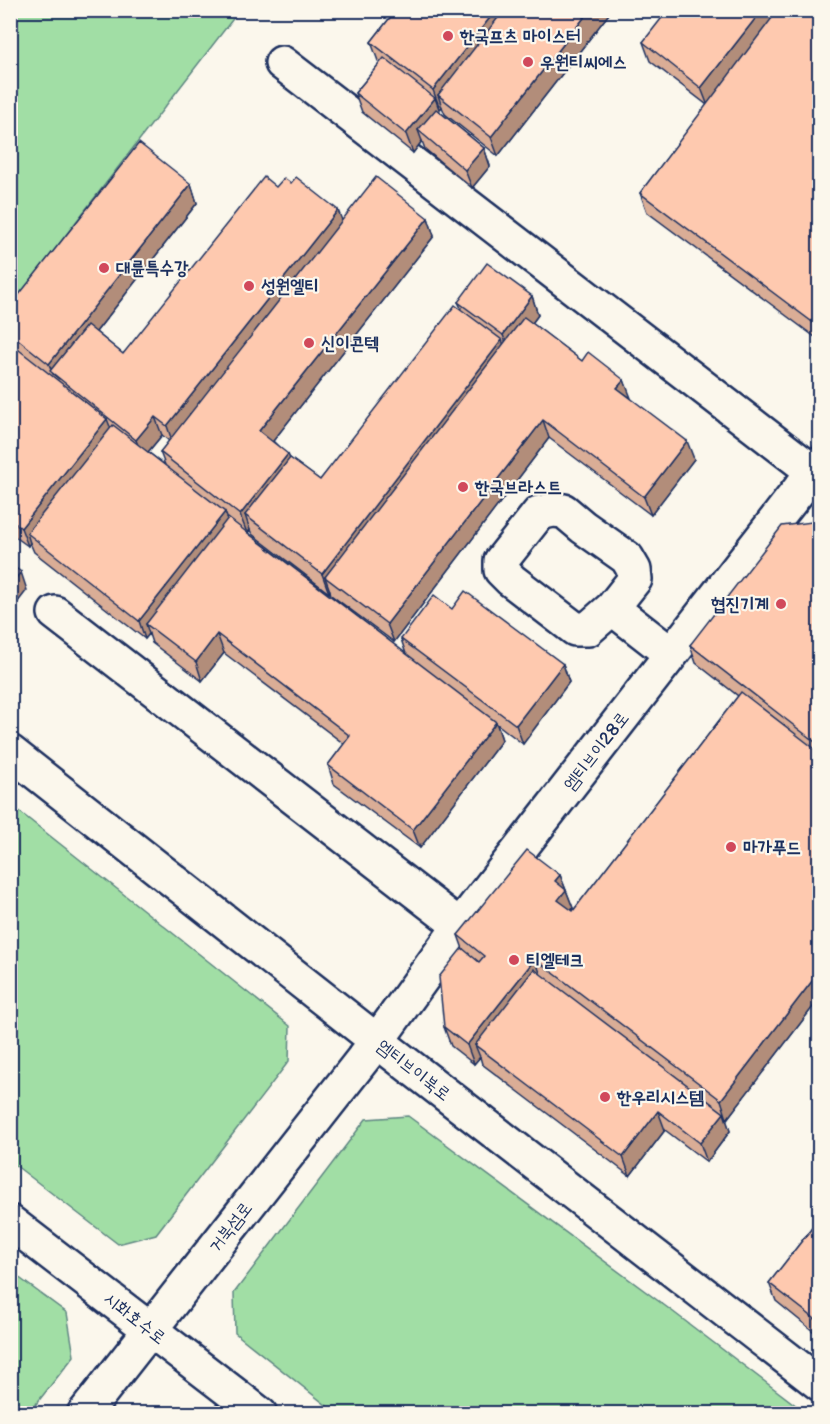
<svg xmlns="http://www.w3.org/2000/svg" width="830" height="1424" viewBox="0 0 830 1424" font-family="'Balsamiq Sans','Poor Story',sans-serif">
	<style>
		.green { fill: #a1dea5; stroke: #5e8682; stroke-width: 1.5 }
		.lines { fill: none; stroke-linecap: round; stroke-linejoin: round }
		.minor-casing { stroke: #1b2f5e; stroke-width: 38 }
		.minor { stroke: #fbf7ec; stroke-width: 33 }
		.wall { fill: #daad96; stroke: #1b2f5e; stroke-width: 1.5; fill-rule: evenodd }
		.shaded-wall { fill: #b28d7a; stroke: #1b2f5e; stroke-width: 1.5 }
		.building { fill: #fec9af; stroke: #1b2f5e; stroke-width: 1.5 }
		.poi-dot { fill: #d1495b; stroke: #fbf7ec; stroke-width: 2 }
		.labels { text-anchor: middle; stroke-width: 4.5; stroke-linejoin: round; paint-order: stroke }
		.poi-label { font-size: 18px; font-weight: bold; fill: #1b2f5e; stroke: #fbf7ec; text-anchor: start }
		.street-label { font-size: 18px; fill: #1b2f5e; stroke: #fbf7ec }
	</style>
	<rect width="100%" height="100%" fill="#fbf7ec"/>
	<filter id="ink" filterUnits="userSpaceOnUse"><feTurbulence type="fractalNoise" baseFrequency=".0167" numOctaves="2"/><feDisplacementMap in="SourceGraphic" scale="12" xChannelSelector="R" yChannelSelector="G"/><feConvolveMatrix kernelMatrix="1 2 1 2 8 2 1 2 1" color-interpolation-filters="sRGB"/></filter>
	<g filter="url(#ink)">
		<!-- green -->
		<path class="green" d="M14 10 239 11 11 306 10 14Z
			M11 805 290 1026 289 1061 156 1234 118 1244 11 1162Z
			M408 1116 672 1311 806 1413H336L235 1333 234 1293 366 1119Z
			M10 1271 67 1313 74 1356 29 1413H11Z"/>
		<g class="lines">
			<defs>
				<path id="minor" d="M282 63 820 477
					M612 608 588 629H575L511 580 501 570V561L539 513 553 510 564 511 583 527 627 558 634 570 635 579 612 608 671 654
					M55 613 460 926
					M10 752 377 1041 820 1384
					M10 1222 260 1414
					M84 1414 377 1041 460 926 820 463"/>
			</defs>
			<!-- minor casing -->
			<use href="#minor" class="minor-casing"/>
			<!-- minor -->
			<use href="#minor" class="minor"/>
		</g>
		<!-- wall -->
		<path class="wall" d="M396 10H612L498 156 445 114 442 107 440 109 438 107 440 112 484 148 490 166 472 188 425 149 422 141 413 153 362 112 355 93 380 63 378 61 371 42Z
			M819 10V340L647 212 640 193 707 105 650 61 643 42Z
			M191 184 197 203 96 332 123 354 276 187 342 221 428 218 434 236 273 441 290 458 320 480 461 308 458 302 532 296 538 315 532 323 582 361 624 380 630 398 694 459 651 515 549 438 394 642 331 595 330 591 329 593 252 534 250 530 248 533 406 654 401 639 452 609 563 664 569 682 523 744 497 724 502 740 420 848 334 784 328 765 344 744 224 653 202 681 152 643 149 634 145 639 34 552 30 543 28 546 10 533V306ZM162 435 169 441 160 452 165 465 148 452Z
			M819 521V999L727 1119 725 1117 730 1131 707 1162 665 1130 630 1176 482 1064 480 1057 474 1064 451 1046 444 1027 463 949 458 935 560 875 573 908 571 910 573 911 738 696 696 663 690 645Z
			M819 1219V1336L776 1301 769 1283Z"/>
		<!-- shaded-wall -->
		<path class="shaded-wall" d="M496 10H517L438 95 442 107 440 109 433 90Z
			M590 10H612L498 156 491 137Z
			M762 10H781L708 106 701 88Z
			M435 98 442 117 418 130 422 141 413 153 406 134Z
			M484 148 490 166 472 188 465 170Z
			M191 184 197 203 59 379 53 374 49 364Z
			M338 210 345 228 173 444 167 426Z
			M428 218 434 236 266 450 259 431Z
			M532 296 538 315 510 353 503 335Z
			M502 340 509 359 325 577 330 591 329 593 322 574Z
			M624 380 631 398 617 388Z
			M155 417 162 435 143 458 136 440Z
			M107 419 114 437 27 533 30 543 28 546 21 528Z
			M543 420 549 438 394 642 387 624Z
			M687 441 694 459 651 515 644 497Z
			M288 454 295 472 245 515 250 530 247 533 240 515Z
			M225 512 232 531 146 624 149 634 145 639 139 621Z
			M21 572 27 590 10 612V585Z
			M217 634 224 653 202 681 196 662Z
			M563 664 569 682 523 744 516 725Z
			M496 722 502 740 420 848 413 830Z
			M560 875 573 908 565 918 558 900 555 881Z
			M535 959 542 978 475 1045 480 1057 474 1064 467 1045Z
			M819 972V999L727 1119 721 1100Z
			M658 1111 665 1130 630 1176 623 1157Z
			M724 1113 730 1131 707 1162 700 1143Z"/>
		<!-- building -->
		<path class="building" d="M396 10H496L433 90 371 42Z
			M504 10H590L491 137 438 95Z
			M668 10H762L701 88 643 42Z
			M778 10H819V327L640 193Z
			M384 58 435 98 406 134 355 93Z
			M436 109 484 148 465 170 418 130Z
			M139 143 191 184 49 364 10 333V306Z
			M264 177 276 187 284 178 291 183 296 177 338 210 167 426 155 417 136 440 50 371 87 325 123 354Z
			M376 177 428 218 259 431 288 454 240 515 160 452Z
			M487 263 532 296 503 335 458 302Z
			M455 305 502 340 322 574 245 515 290 458 320 480Z
			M524 317 582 361 588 352 624 380 617 388 687 441 644 497 543 420 387 624 325 577Z
			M10 343 107 419 21 528 10 519Z
			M113 425 225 512 139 621 27 533Z
			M228 518 496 722 413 830 328 765 350 736 217 634 196 662 146 624Z
			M819 521V745L690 645 782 526Z
			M10 564 21 572 10 585Z
			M465 591 563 664 516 725 401 639 434 595 452 609Z
			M741 692 819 752V972L721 1100 535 959 467 1045 444 1027 439 977 462 948 479 962 484 956 458 935 527 850 560 875 555 881 566 890 558 900 573 911Z
			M534 969 724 1113 700 1143 658 1111 623 1157 475 1045Z
			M819 1219V1322L769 1283Z"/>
	</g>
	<!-- markers -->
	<g class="poi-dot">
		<circle cx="448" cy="36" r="6"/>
		<circle cx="528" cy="62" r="6"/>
		<circle cx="104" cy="268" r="6"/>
		<circle cx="249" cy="286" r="6"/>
		<circle cx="309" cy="343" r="6"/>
		<circle cx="463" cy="487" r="6"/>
		<circle cx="781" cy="604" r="6"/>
		<circle cx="731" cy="847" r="6"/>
		<circle cx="514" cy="960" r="6"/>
		<circle cx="605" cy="1097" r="6"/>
	</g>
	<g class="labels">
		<!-- poi labels -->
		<g class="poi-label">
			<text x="460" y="42">한국프츠 마이스터</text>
			<text x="540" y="68">우원티씨에스</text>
			<text x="116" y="274">대륜특수강</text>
			<text x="261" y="292">성원엘티</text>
			<text x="321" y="349">신이콘텍</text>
			<text x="475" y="493">한국브라스트</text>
			<text x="769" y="610" text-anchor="end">협진기계</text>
			<text x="743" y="853">마가푸드</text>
			<text x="526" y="966">티엘테크</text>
			<text x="617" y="1103">한우리시스템</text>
		</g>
		<!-- street labels -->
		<g class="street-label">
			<text transform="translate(596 751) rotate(-52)" y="6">엠티브이28로</text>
			<text transform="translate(414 1070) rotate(38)" y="6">엠티브이북로</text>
			<text transform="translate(230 1227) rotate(-52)" y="6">거북섬로</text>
			<text transform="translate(135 1318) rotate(38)" y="6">시화호수로</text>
		</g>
	</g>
	<!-- margin -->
	<rect width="830" height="1424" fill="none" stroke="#fbf7ec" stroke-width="36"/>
	<rect x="18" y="18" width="794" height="1388" fill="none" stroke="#1b2f5e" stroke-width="2" filter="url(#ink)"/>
</svg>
